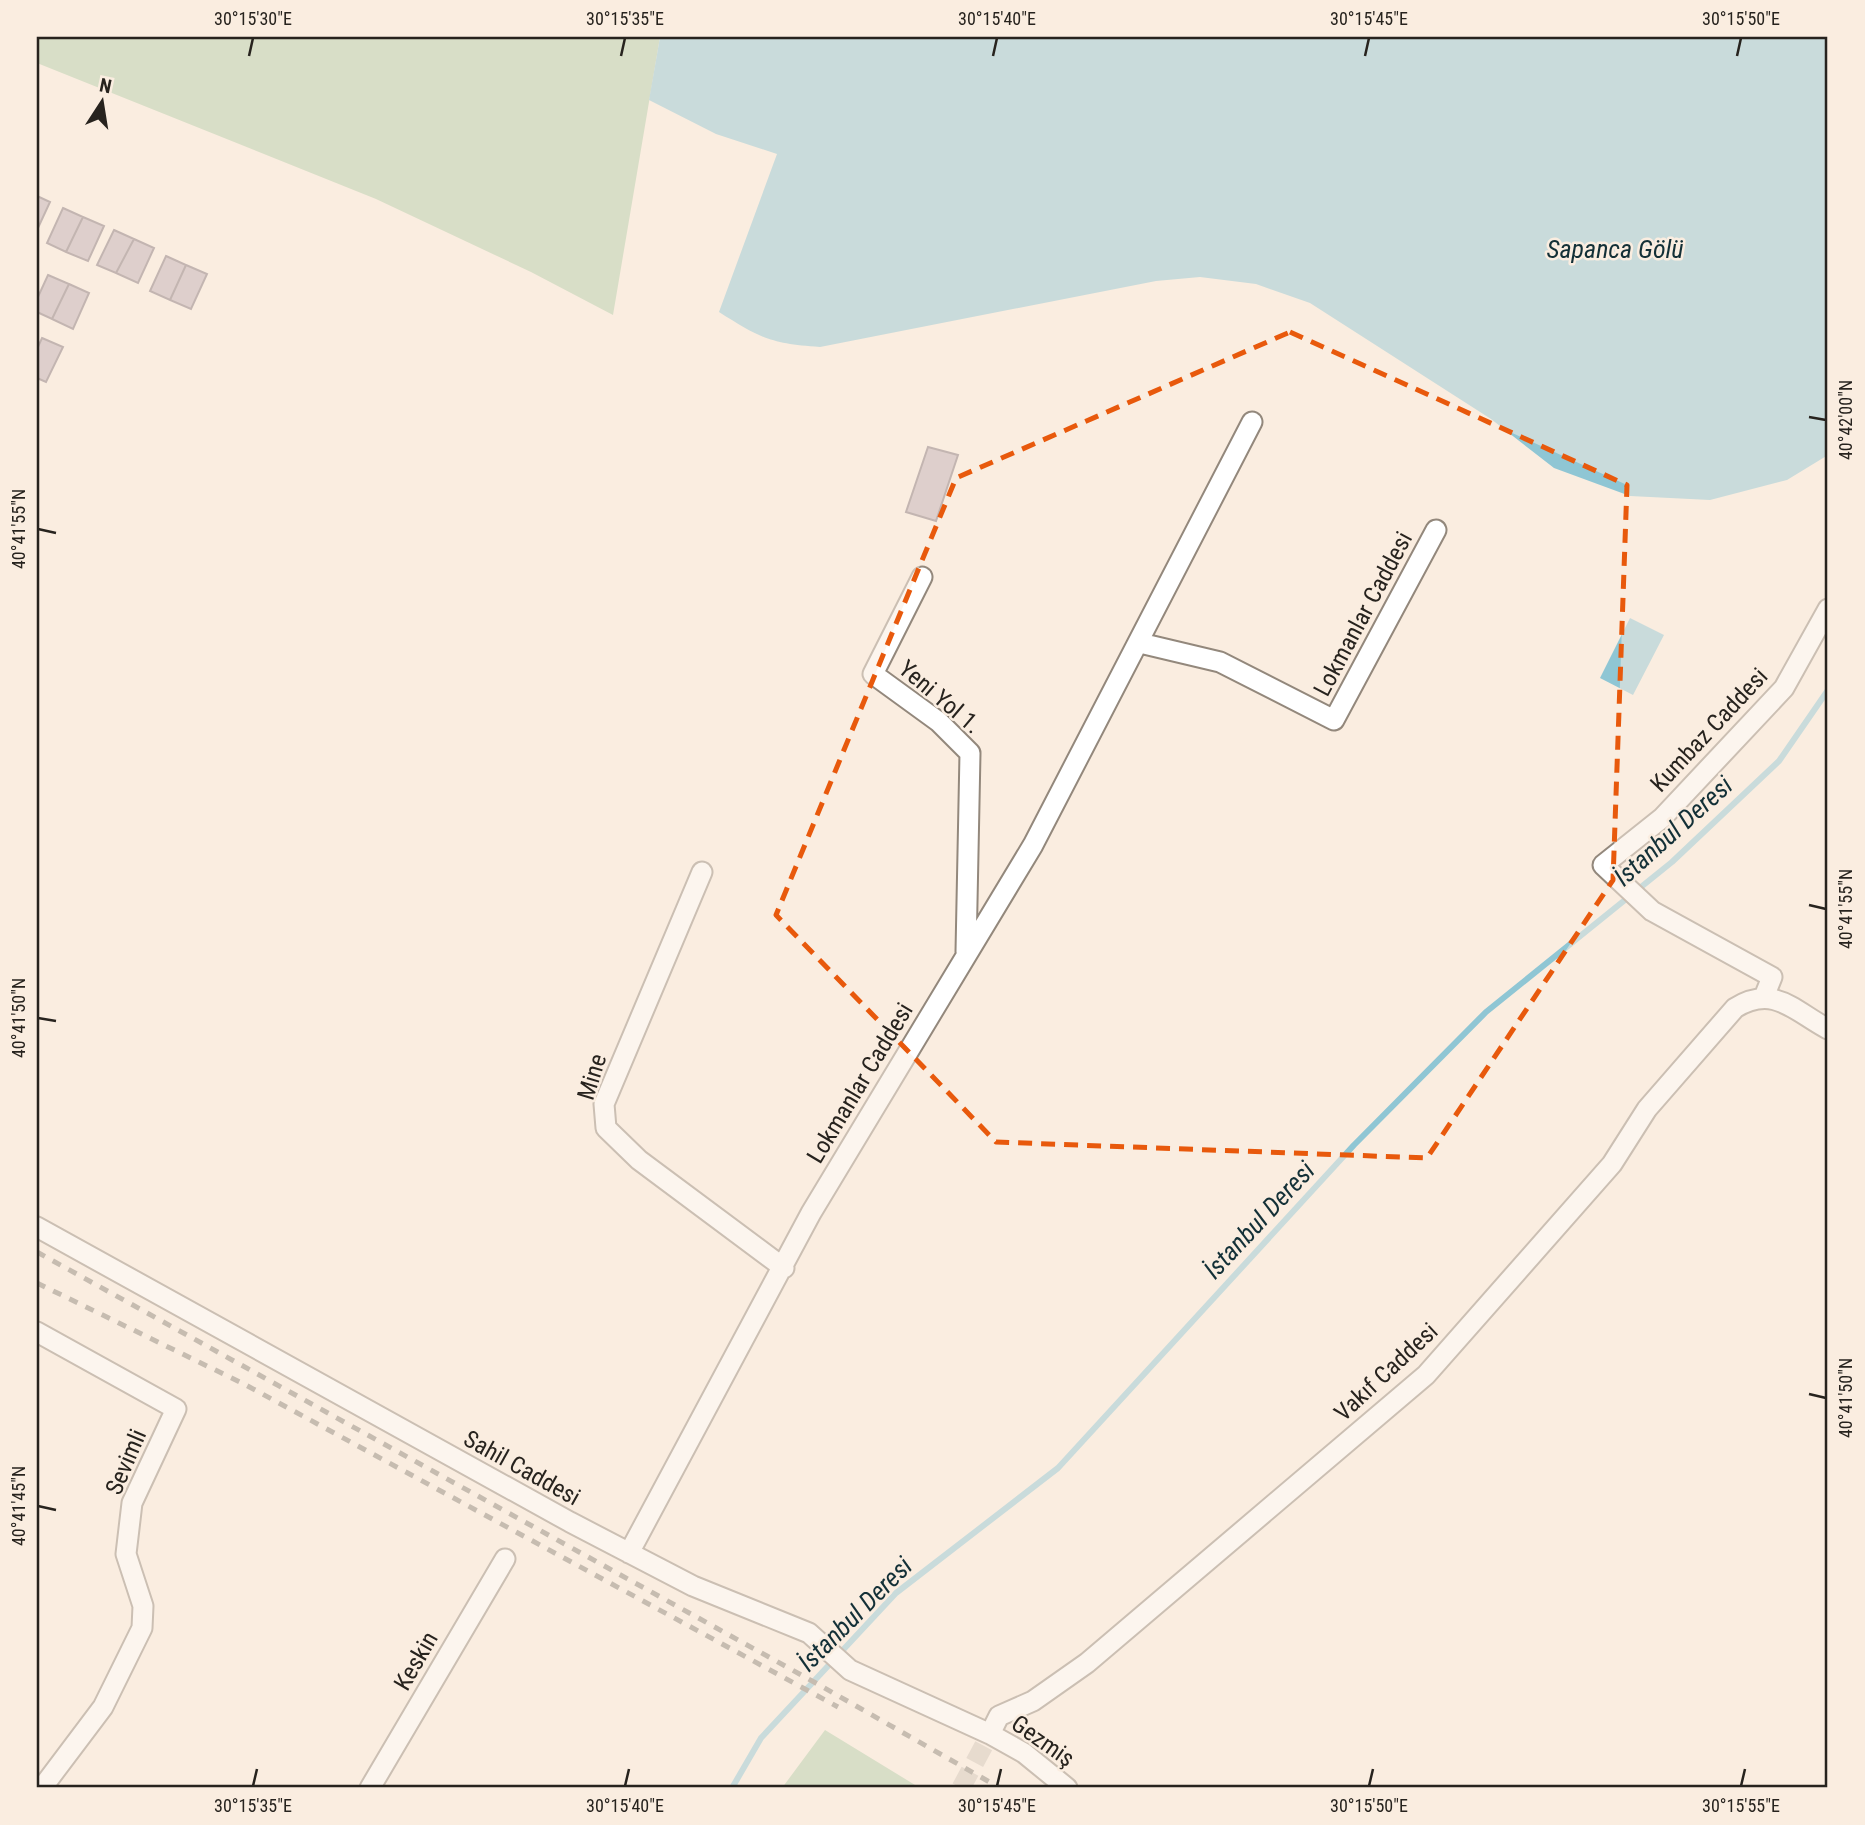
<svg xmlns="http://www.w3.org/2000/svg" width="1865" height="1825" viewBox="0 0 1865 1825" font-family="'Roboto Condensed',sans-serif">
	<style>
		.green { fill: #b0cca8 }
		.water { fill: #8fc6d4 }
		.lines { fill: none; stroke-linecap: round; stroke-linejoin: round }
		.stream { stroke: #8fc6d4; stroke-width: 6 }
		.building { fill: #bdacb3; stroke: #817279; stroke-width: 2 }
		.minor-tunnel { stroke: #d0c5b9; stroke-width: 19; stroke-dasharray: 19 10; stroke-linecap: butt }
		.minor-casing { stroke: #93887c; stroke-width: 23 }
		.minor { stroke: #fff; stroke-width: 19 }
		.rail { stroke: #888077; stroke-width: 5; stroke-dasharray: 9 9; stroke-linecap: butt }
		.marked { fill: none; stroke: #e8590c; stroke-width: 5; stroke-dasharray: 14 9; stroke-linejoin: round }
		.ticks { fill: none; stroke: #27231e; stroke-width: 2.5 }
		.labels { text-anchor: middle; stroke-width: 5; stroke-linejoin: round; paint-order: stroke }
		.street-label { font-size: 24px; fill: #27231e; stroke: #faede0 }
		.water-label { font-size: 26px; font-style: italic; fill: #133037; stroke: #faede0 }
		.neatline { fill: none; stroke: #27231e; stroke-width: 2.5 }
		.ticks-label { font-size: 18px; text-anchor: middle; fill: #27231e }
	</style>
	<rect width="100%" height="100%" fill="#faede0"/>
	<!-- green -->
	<path class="green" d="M37 37H660L613 315 531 272 376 199 37 63Z
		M825 1730 920 1788H782Z"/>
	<!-- water -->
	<path class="water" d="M660 37H1828V455L1787 480 1710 500 1630 496 1554 468 1491 419 1310 303 1256 284 1200 277 1156 281 820 347C771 344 760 338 719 312L777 154 716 134 649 100Z
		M1630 618 1664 635 1633 695 1600 678Z"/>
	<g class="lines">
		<!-- stream -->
		<path class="stream" d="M732 1788 761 1738 896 1593 1058 1468 1354 1145 1486 1012 1672 862 1779 761 1828 690"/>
	</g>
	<!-- building -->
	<path class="building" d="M37 196 50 202 37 230Z
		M63 208 83 217 66 252 47 243Z
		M83 217 104 226 88 261 66 252Z
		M114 230 134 239 116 273 97 265Z
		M134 239 154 248 138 283 116 273Z
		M166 256 186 265 170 300 150 291Z
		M186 265 207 274 191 309 170 300Z
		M48 275 69 284 52 319 37 312V299Z
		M69 284 89 293 73 329 52 319Z
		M42 338 63 347 46 382 37 378V349Z
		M928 447 958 455 936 521 906 512Z"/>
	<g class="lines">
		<!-- minor-tunnel -->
		<path class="minor-tunnel" d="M961 1788 990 1734"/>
		<defs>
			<path id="minor" d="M922 577 873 674 939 722 970 753 966 952
				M1140 643 1220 662 1334 720 1436 530
				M702 872 604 1104 606 1128 639 1160 784 1268
				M1764 997 1772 977 1652 911 1603 865 1662 818 1784 688 1828 609
				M37 1227 570 1522 693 1586 809 1633 850 1670 990 1734 1024 1753 1067 1788
				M37 1332 176 1409 132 1503 126 1554 143 1606 142 1628 103 1707 42 1788
				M629 1553 811 1213 1033 845 1252 422
				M990 1734 999 1716 1033 1701 1087 1663 1426 1375 1612 1164 1647 1109 1735 1008C1774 984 1794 1011 1828 1029
				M370 1788 505 1559"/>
		</defs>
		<!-- minor casing -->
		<use href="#minor" class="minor-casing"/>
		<!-- minor -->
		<use href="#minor" class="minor"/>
		<!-- rail -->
		<path class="rail" d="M37 1252 814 1682 1000 1788
			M37 1283 244 1384 838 1707"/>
	</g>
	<!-- marked area -->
	<path d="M0 0H1865V1825H0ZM1290 332 1627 485 1613 880 1427 1158 996 1142 776 915 956 478Z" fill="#faede0" fill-opacity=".55" fill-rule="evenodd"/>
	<path class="marked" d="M1290 332 1627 485 1613 880 1427 1158 996 1142 776 915 956 478Z"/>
	<!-- ticks -->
	<path class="ticks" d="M249 56 253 38M621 56 625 38M993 56 997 38M1365 56 1369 38M1737 56 1741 38M1809 417 1826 420M38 529 56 533M1809 905 1826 909M38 1018 56 1021M1809 1394 1826 1398M38 1506 56 1510M253 1786 257 1769M625 1786 629 1769M997 1786 1001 1769M1369 1786 1373 1769M1741 1786 1745 1769"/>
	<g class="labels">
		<!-- street labels -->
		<g class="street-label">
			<text transform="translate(1363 614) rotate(-62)" y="8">Lokmanlar Caddesi</text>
			<text transform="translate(940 697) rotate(40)" y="8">Yeni Yol 1.</text>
			<text transform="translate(1709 730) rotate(-47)" y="8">Kumbaz Caddesi</text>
			<text transform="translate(592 1077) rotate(-73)" y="8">Mine</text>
			<text transform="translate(860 1083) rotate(-59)" y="8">Lokmanlar Caddesi</text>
			<text transform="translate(1386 1372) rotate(-43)" y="8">Vakıf Caddesi</text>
			<text transform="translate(126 1462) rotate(-67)" y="8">Sevimli</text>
			<text transform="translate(522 1468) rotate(29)" y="8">Sahil Caddesi</text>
			<text transform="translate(416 1661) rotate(-60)" y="8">Keskin</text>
			<text transform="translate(1043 1741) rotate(35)" y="8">Gezmiş</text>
		</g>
		<!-- water labels -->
		<g class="water-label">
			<text x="1615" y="258">Sapanca Gölü</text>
			<text transform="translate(1673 831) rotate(-42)" y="9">İstanbul Deresi</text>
			<text transform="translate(1259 1220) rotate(-47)" y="9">İstanbul Deresi</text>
			<text transform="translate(855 1614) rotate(-45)" y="9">İstanbul Deresi</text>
		</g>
	</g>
	<!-- border -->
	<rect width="1865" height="1825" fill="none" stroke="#faede0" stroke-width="77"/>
	<!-- north arrow -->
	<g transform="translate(102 102) rotate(12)" stroke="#faede0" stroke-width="5" paint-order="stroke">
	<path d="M0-5L12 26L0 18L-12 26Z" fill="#27231e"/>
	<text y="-10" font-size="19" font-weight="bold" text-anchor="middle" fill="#27231e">N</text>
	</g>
	<rect x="38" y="38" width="1788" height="1748" class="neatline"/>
	<g class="ticks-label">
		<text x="253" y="25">30°15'30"E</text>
		<text x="625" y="25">30°15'35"E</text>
		<text x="997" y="25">30°15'40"E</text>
		<text x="1369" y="25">30°15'45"E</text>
		<text x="1741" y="25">30°15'50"E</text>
		<text transform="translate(1846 420) rotate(-90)" y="6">40°42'00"N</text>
		<text transform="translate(19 529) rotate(-90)" y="6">40°41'55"N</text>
		<text transform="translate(1846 909) rotate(-90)" y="6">40°41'55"N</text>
		<text transform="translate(19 1018) rotate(-90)" y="6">40°41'50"N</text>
		<text transform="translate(1846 1398) rotate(-90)" y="6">40°41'50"N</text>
		<text transform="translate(19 1506) rotate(-90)" y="6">40°41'45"N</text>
		<text x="253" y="1812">30°15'35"E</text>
		<text x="625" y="1812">30°15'40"E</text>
		<text x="997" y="1812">30°15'45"E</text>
		<text x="1369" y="1812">30°15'50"E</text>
		<text x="1741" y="1812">30°15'55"E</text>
	</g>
</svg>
